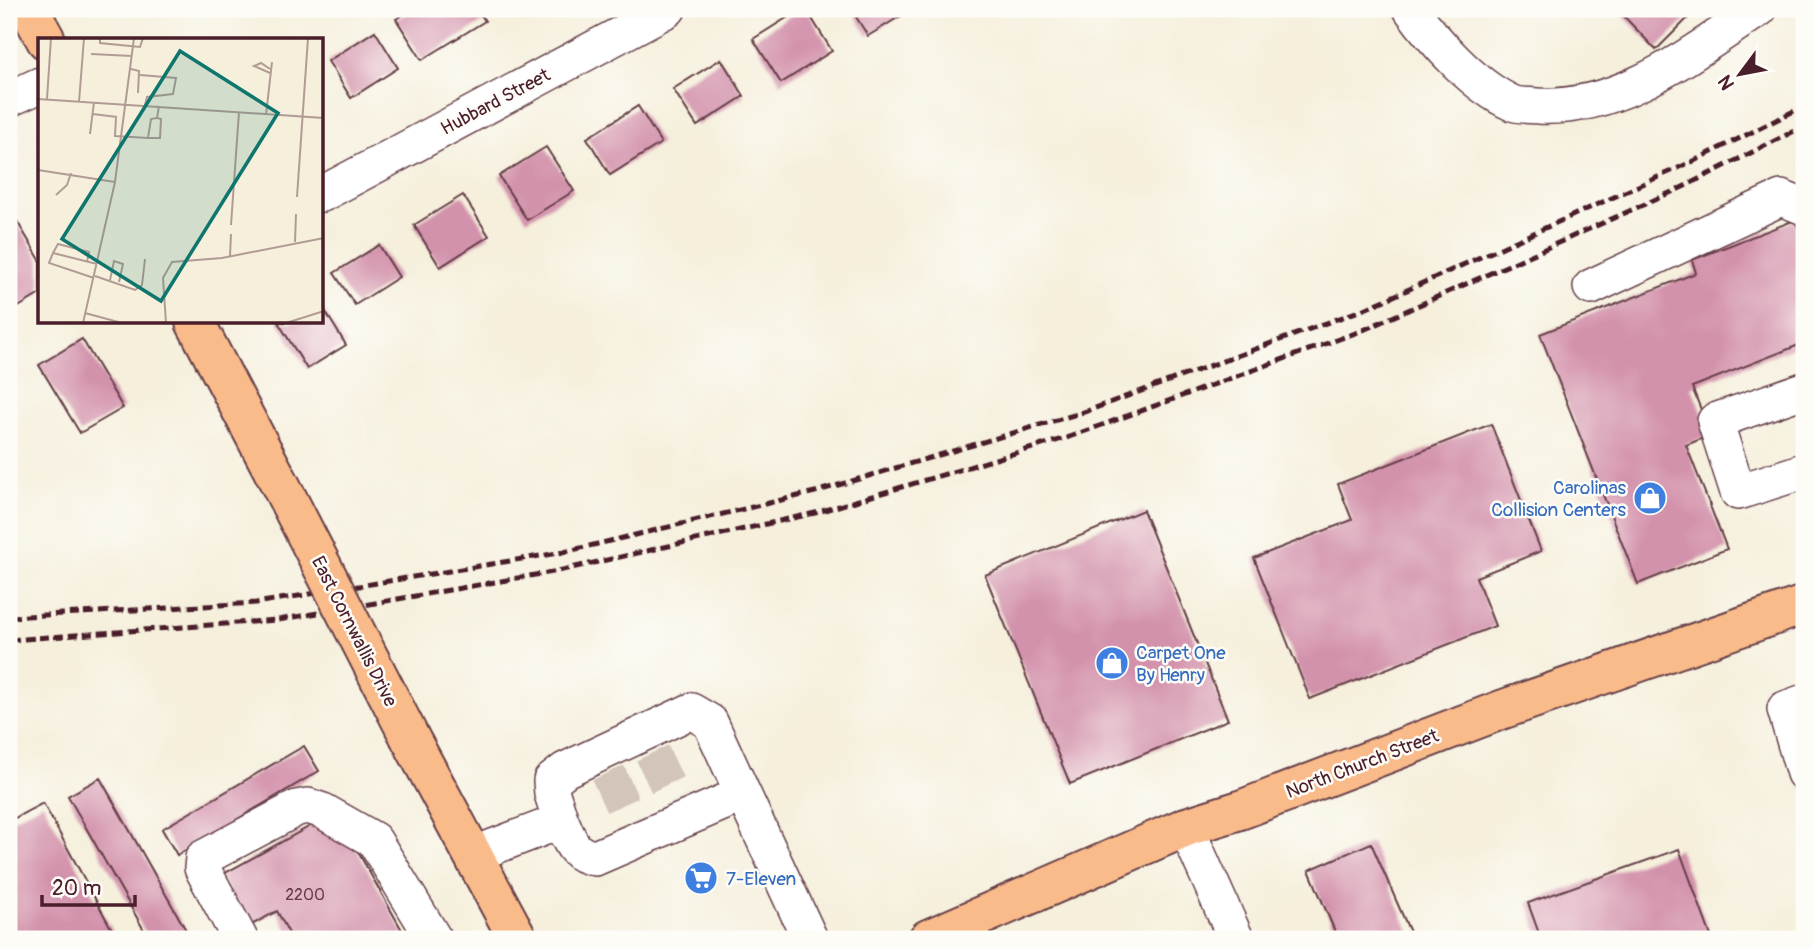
<svg xmlns="http://www.w3.org/2000/svg" width="1813" height="948" viewBox="0 0 1813 948" font-family="Pangolin,sans-serif">
	<style>
		.building { fill: #d392ac }
		.lines { fill: none; stroke-linecap: round; stroke-linejoin: round }
		.minor-tunnel { stroke: #d3c5b9; stroke-width: 35; stroke-dasharray: 35 18; stroke-linecap: butt }
		.minor-casing { stroke: #643e46; stroke-width: 38 }
		.major-casing { stroke: #643e46; stroke-width: 42 }
		.minor { stroke: #fff; stroke-width: 35 }
		.major { stroke: #fabb8b; stroke-width: 38 }
		.rail { stroke: #4a1f2b; stroke-width: 5; stroke-dasharray: 10 5; stroke-linecap: butt }
		.major-bridge-casing { stroke: #643e46; stroke-width: 42; stroke-linecap: butt }
		.major-bridge { stroke: #fabb8b; stroke-width: 38 }
		.labels { text-anchor: middle; stroke-width: 5; stroke-linejoin: round; paint-order: stroke }
		.number-label { font-size: 16px; fill: #6c3c4b }
		.street-label { font-size: 19px; fill: #4a1f2b; stroke: #fdfcf7 }
		.shop-label { font-size: 19px; fill: #366cbe; stroke: #fdfcf7; text-anchor: start }
		.inset-road { fill: none; stroke: #b19c95; stroke-width: 2 }
		.view { fill: #0f766e; fill-opacity: 0.15; stroke: #0f766e; stroke-width: 3.5 }
		.inset-edge { fill: none; stroke: #4a1f2b; stroke-width: 3.5 }
	</style>
	<rect width="100%" height="100%" fill="#fdfcf7"/>
	<filter id="ink" filterUnits="userSpaceOnUse"><feTurbulence type="fractalNoise" baseFrequency=".0143" numOctaves="2"/><feDisplacementMap in="SourceGraphic" scale="14" xChannelSelector="R" yChannelSelector="G"/><feConvolveMatrix kernelMatrix="1 2 1 2 8 2 1 2 1" color-interpolation-filters="sRGB"/></filter>
	<filter id="wash" filterUnits="userSpaceOnUse"><feTurbulence type="fractalNoise" baseFrequency=".00686" numOctaves="4" result="noise"/><feDisplacementMap in="SourceGraphic" scale="28" xChannelSelector="R" yChannelSelector="G"/><feGaussianBlur stdDeviation="1.57" result="paint"/><feColorMatrix in="noise" values="0 0 0 0 0 0 0 0 0 0 0 0 0 0 0 0 0 1.4 0 .05"/><feComposite in="paint" operator="in"/></filter>
	<g filter="url(#wash)">
		<rect width="100%" height="100%" fill="#f5efdc"/>
		<g id="blocks">
			<!-- building -->
			<path class="building" d="M413 9H477L485 21 422 60 396 19Z
				M801 9H806L832 51 781 83 753 39Z
				M851 9H912L868 36Z
				M1617 9H1697L1656 50Z
				M375 31 398 68 351 98 328 61Z
				M721 59 744 96 697 126 673 89Z
				M638 106 661 143 610 175 587 138Z
				M546 147 574 191 527 220 499 176Z
				M463 195 489 236 440 267 414 225Z
				M14 216 40 260V294L10 312 9 219Z
				M1795 220 1804 242V343L1692 387 1711 435 1686 445 1727 549 1638 584 1540 334 1696 273 1692 260Z
				M379 245 399 277 355 305 334 273Z
				M322 306 346 345 307 369 278 322H322Z
				M82 339 123 408 80 433 39 365Z
				M1491 424 1541 551 1476 577 1495 626 1310 699 1254 558 1352 520 1338 484Z
				M1143 510 1228 720 1070 784 985 575Z
				M304 746 319 771 177 855 162 829Z
				M100 778 191 939H149L68 796Z
				M43 803 117 939H9V821Z
				M323 819 344 827 407 939H292L277 911 248 927 220 876Z
				M1371 843 1413 939H1338L1309 870Z
				M1679 849 1712 939H1541L1528 903Z"/>
		</g>
	</g>
	<g filter="url(#ink)">
		<use href="#blocks" fill-opacity="0" stroke="#643e46" stroke-width="2"/>
		<g class="lines">
			<!-- minor-tunnel -->
			<path class="minor-tunnel" d="M652 753 675 801
				M608 773 630 822"/>
			<defs>
				<path id="minor" d="M1411 9C1435 42 1474 86 1512 103 1519 106 1530 105 1538 106 1623 110 1692 52 1759 9
					M9 99 40 85
					M322 194 668 9
					M1591 287 1781 198 1804 207
					M1804 390 1715 421 1738 492 1804 471
					M1804 702 1785 709 1804 773
					M561 821 552 794 551 781 565 770 691 711 710 722 743 794
					M1186 827 1236 939
					M472 855 561 821C570 840 572 855 595 858L743 794 810 939
					M240 939 202 868 203 858 297 808 308 806 323 811 374 840 434 939"/>
				<path id="major" d="M29 9 46 40
					M195 322 279 482
					M410 738 518 939
					M928 939 1186 827 1240 810 1501 710 1804 605"/>
			</defs>
			<!-- minor casing -->
			<use href="#minor" class="minor-casing"/>
			<!-- major casing -->
			<use href="#major" class="major-casing"/>
			<!-- minor -->
			<use href="#minor" class="minor"/>
			<!-- major -->
			<use href="#major" class="major"/>
			<!-- rail -->
			<path class="rail" d="M9 617 256 603 564 552 815 492 1087 411 1367 308 1696 160 1804 106
				M9 640 278 620 558 571 815 513 1069 437 1361 331 1683 187 1804 126"/>
			<defs>
				<path id="major-bridge" d="M279 482 410 738"/>
			</defs>
			<!-- major-bridge casing -->
			<use href="#major-bridge" class="major-bridge-casing"/>
			<!-- major-bridge -->
			<use href="#major-bridge" class="major-bridge"/>
		</g>
	</g>
	<!-- icons -->
	<defs>
		<symbol id="shop-disc" viewBox="-11 -11 22 22"><circle r="9.5" fill="#3f7fe0" stroke="#fdfcf7"/><path d="M-5-2.5h2.3a2.7 3.5 0 0 1 5.4 0H5L5.5 6h-11ZM-1.5-2.5h3a1.5 2.3 0 0 0-3 0Z" fill="#fff"/></symbol>
		<symbol id="supermarket-disc" viewBox="-11 -11 22 22"><circle r="9.5" fill="#3f7fe0" stroke="#fdfcf7"/><path d="M-6-5.5h2.5l.6 2H6L4.5 2H-2.5L-4.4-4H-6ZM-1.5 3.2a1.3 1.3 0 1 0 .1 0ZM3 3.2a1.3 1.3 0 1 0 .1 0Z" fill="#fff"/></symbol>
	</defs>
	<g fill-rule="evenodd">
		<use href="#shop-disc" x="1631" y="479" width="38" height="38"/>
		<use href="#shop-disc" x="1093" y="644" width="38" height="38"/>
		<use href="#supermarket-disc" x="682" y="859" width="38" height="38"/>
	</g>
	<g class="labels">
		<!-- number labels -->
		<g class="number-label">
			<text x="305" y="900">2200</text>
		</g>
		<!-- street labels -->
		<g class="street-label">
			<text transform="translate(495 101) rotate(-28)" y="7">Hubbard Street</text>
			<text transform="translate(355 631) rotate(63)" y="7">East Cornwallis Drive</text>
			<text transform="translate(1362 763) rotate(-21)" y="7">North Church Street</text>
		</g>
		<!-- shop labels -->
		<g class="shop-label">
			<text x="1626" y="494" text-anchor="end">Carolinas<tspan x="1626" dy="22">Collision Centers</tspan></text>
			<text x="1136" y="659">Carpet One<tspan x="1136" dy="22">By Henry</tspan></text>
			<text x="726" y="885">7-Eleven</text>
		</g>
	</g>
	<!-- overview -->
	<g transform="translate(38 38)">
		<rect width="285" height="285" fill="#f5efdc"/>
		<path class="inset-road" d="M62 0V5L102 9 105 0M53 16 94 18M93 31 101 33 100 55M232 31 223 25 216 28 232 35M102 37 138 40 135 56 109 59 107 67M0 61 286 80M9 61 13 0M41 64 46 0M55 76 79 79M228 77 234 24M78 79 77 98 110 100 113 81 119 80 121 68M52 96 56 64M110 100H122L123 81 119 80M0 132 77 144M18 157 29 147 33 135M259 159 270 0M193 187 201 74M257 204 258 176M15 215 20 206 51 214 49 224M192 218 193 196M57 238 97 252 104 247 107 221M56 240 11 225 15 215 59 226M72 242 76 223 85 226 81 244M47 275 84 285M45 285 77 144 96 0M128 285 125 240 134 224 184 220 286 200M248 285 286 273"/>
		<path class="view" d="M142 13 240 75 123 263 24 201Z"/>
		<rect width="285" height="285" class="inset-edge"/>
	</g>
	<!-- margin -->
	<rect width="1813" height="948" fill="none" stroke="#fdfcf7" stroke-width="35"/>
	<!-- north arrow -->
	<g transform="translate(1740 74) rotate(238)" stroke="#fdfcf7" stroke-width="5" paint-order="stroke">
	<path d="M0-5L12 26L0 18L-12 26Z" fill="#4a1f2b"/>
	<text y="-10" font-size="19" font-weight="bold" text-anchor="middle" fill="#4a1f2b">N</text>
	</g>
	<!-- scale -->
	<path d="M42 895v10h93v-10" fill="none" stroke="#4a1f2b" stroke-width="3.5"/>
	<text x="52" y="895" font-size="21" fill="#4a1f2b" stroke="#fdfcf7" stroke-width="5" paint-order="stroke">20 m</text>
</svg>
